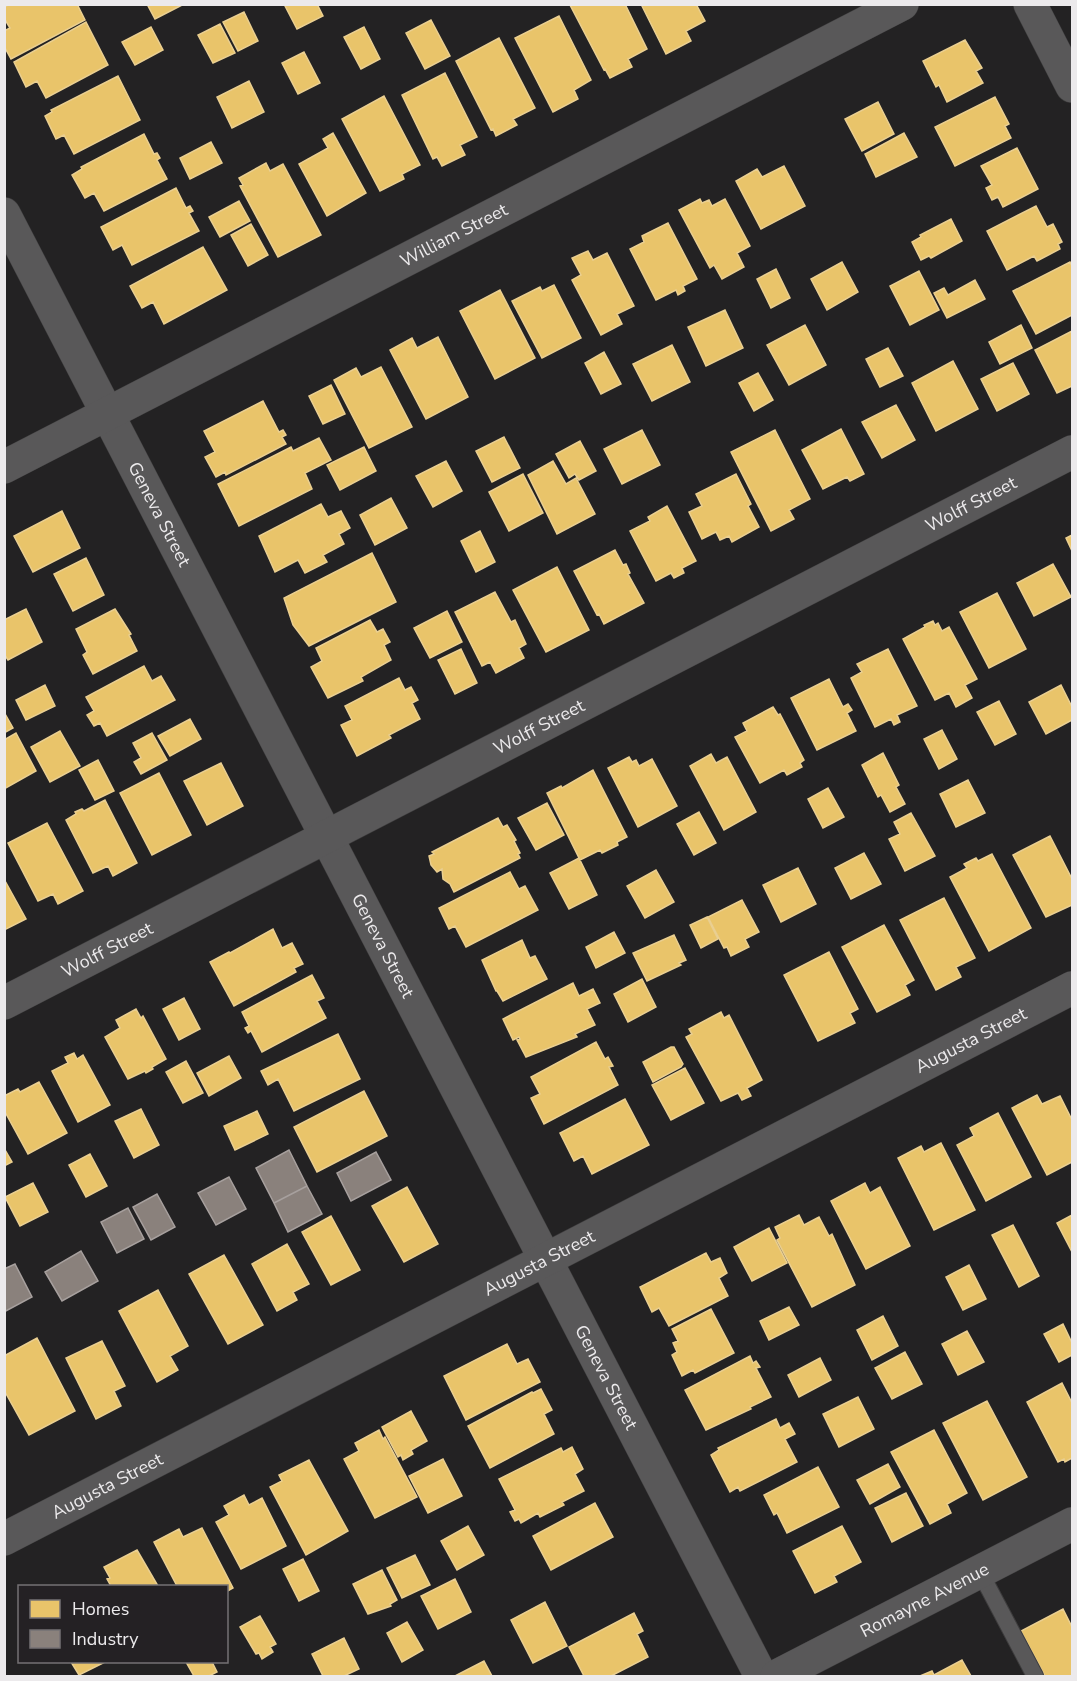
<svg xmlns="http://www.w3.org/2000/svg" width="1077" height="1681" viewBox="0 0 1077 1681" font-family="'Nunito Sans',sans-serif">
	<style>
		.homes { fill: #e9c46a; stroke: #eacf91; stroke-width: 1.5 }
		.industry { fill: #8a817c; stroke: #a7a09e; stroke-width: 1.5 }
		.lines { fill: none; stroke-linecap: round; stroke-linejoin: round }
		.lane-casing { stroke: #3d3c3d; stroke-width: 18 }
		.street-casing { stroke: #3d3c3d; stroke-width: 34 }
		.lane { stroke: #595859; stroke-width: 16 }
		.street { stroke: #595859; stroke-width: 33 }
		.labels { text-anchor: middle; stroke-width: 6; stroke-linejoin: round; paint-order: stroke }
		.street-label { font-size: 18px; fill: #eceaec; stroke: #242124 }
	</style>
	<rect width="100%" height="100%" fill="#232223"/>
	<!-- homes -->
	<path class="homes" d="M10 4H77L85 20 11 59 4 46V31L10 28 4 18V7Z
		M147 4H184L155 19Z
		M284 4H317L323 16 297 29Z
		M625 4 647 49 628 59 632 67 610 78 605 69 604 70 570 5Z
		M641 4H696L705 21 686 31 691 41 666 54Z
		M244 12 258 41 238 51 223 22Z
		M559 16 591 80 574 90 578 99 553 112 515 38Z
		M431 20 450 56 425 69 406 33Z
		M86 22 108 65 46 98 37 81 26 87 14 62Z
		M220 24 235 53 213 63 198 35Z
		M151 27 163 50 135 65 122 42Z
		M364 27 380 59 361 69 344 37Z
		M499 38 535 108 513 119 517 125 496 136 493 129 491 130 456 61Z
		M965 40 982 68 976 71 983 83 947 102 939 85 936 87 923 61Z
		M304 52 320 83 298 94 282 63Z
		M445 73 477 137 460 145 465 155 442 166 437 157 433 159 402 95Z
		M118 76 140 120 74 154 64 135 56 139 45 116 52 112 51 110Z
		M249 81 264 112 232 128 217 97Z
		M384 96 420 165 402 174 404 179 380 191 342 119Z
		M995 97 1009 124 1005 126 1011 138 955 166 935 127Z
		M878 102 894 134 862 151 845 119Z
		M333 133 366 193 327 216 299 164 328 148 323 139Z
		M904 133 917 157 876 177 865 154Z
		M144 134 154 154 157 153 160 158 157 160 167 179 104 211 94 193 85 198 72 175 82 169 81 167Z
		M211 142 222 163 190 179 180 158Z
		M1017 148 1038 189 1003 207 998 197 992 200 986 188 992 185 981 166Z
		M266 163 270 171 283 164 321 235 278 257 240 186 243 185 239 178Z
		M784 166 805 206 761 229 736 181 757 169 762 177Z
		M176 188 186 208 190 206 193 211 189 213 199 231 132 265 122 245 113 250 101 227Z
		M700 199 702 203 709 200 712 206 725 199 750 246 737 253 744 267 722 279 714 265 710 268 679 210Z
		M239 201 250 221 220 237 209 217Z
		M1036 206 1047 227 1053 224 1062 242 1058 244 1060 249 1037 261 1034 256 1007 270 987 231Z
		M951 219 962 241 931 258 929 256 921 260 912 242 921 237 920 235Z
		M668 223 697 279 683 286 685 291 678 295 676 290 656 300 630 249 644 242 642 236Z
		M251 224 268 255 248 266 231 235Z
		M203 247 227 290 164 324 153 302 142 308 130 286Z
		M588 251 593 260 607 253 634 306 617 314 622 324 601 335 572 280 581 275 572 258Z
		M842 262 858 292 827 310 811 279Z
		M1070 262 1072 266V315L1036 334 1013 291Z
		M776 269 790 298 771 308 757 279Z
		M919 271 939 310 910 325 890 286Z
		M975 280 985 299 947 318 934 293 944 288 948 295Z
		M554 285 581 338 542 358 512 301 540 287 542 291Z
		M500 290 535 358 495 379 460 311Z
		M725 310 743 348 706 366 688 327Z
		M805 325 826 365 789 385 767 345Z
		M1021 325 1032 348 1000 364 989 342Z
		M1072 331V386L1057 393 1035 350Z
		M438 337 468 397 426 419 390 350 412 338 417 348Z
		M672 345 690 382 652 401 633 364Z
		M888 348 903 376 880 387 866 359Z
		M604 352 621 384 601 394 585 363Z
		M953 361 978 409 936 431 912 383Z
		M1013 363 1029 394 997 411 981 379Z
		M381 367 412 427 369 448 334 380 356 368 361 377Z
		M758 373 773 400 754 411 739 383Z
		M331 385 345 414 323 424 309 396Z
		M263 401 279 432 283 430 286 435 282 437 286 444 226 475 225 472 216 477 205 457 215 452 204 431Z
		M896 405 915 440 882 458 862 422Z
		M841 429 864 474 850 481 847 477 823 489 802 450Z
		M642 430 660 465 622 484 604 449Z
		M775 430 810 499 789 510 794 519 771 531 731 452Z
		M504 437 520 468 492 482 476 451Z
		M319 438 331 460 305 473 312 489 239 526 218 484 291 447 293 451Z
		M580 441 596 471 579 480 575 474 569 478 556 454Z
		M364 447 376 471 340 490 327 465Z
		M446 461 462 491 433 507 416 476Z
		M553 461 566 484 576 478 595 514 557 534 528 475Z
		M523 474 543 513 509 531 489 492Z
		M736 474 751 504 748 506 759 527 732 542 729 536 720 540 716 532 702 539 689 512 702 506 696 494Z
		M391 498 407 528 375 545 360 515Z
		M321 504 328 517 341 511 350 528 339 534 344 544 323 555 327 562 305 573 298 560 275 572 259 536Z
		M667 506 696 561 682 568 684 573 674 578 671 573 656 581 630 531 650 521 648 517Z
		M62 511 80 548 33 572 14 536Z
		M480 531 495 562 476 572 461 541Z
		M1072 535V551L1066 538Z
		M615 550 623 565 626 564 630 573 628 574 644 603 604 624 599 614 597 615 574 571Z
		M372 553 396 602 309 646 293 625 284 598Z
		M86 558 104 595 73 611 54 574Z
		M1053 564 1071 597 1034 616 1017 583Z
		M557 567 589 630 546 652 513 590Z
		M495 592 511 622 515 620 526 644 519 648 524 658 496 673 490 662 482 666 455 612Z
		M997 593 1026 649 989 668 960 612Z
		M26 609 42 642 8 660 4 654V620Z
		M115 609 131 634 129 635 137 651 93 674 83 655 87 652 76 629Z
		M447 611 462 642 430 658 414 628Z
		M370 620 377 632 383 629 390 642 384 645 391 660 361 677 363 681 328 698 311 667 322 661 316 648Z
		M933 621 935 625 938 623 942 631 949 627 977 679 965 685 972 698 956 707 949 693 935 700 903 639 925 627 924 625Z
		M461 649 477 683 455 694 438 660Z
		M888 649 917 706 897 715 900 722 894 725 891 719 875 727 851 678 862 672 857 664Z
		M144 666 152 681 161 676 175 700 107 736 100 723 94 726 87 715 94 711 86 697Z
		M399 678 405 690 411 687 418 700 412 703 420 719 389 735 391 738 357 756 341 725 352 720 345 706Z
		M829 679 843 707 848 704 852 710 847 713 856 731 817 750 791 698Z
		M45 685 55 706 26 720 16 700Z
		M1061 685 1072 707V720L1046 734 1029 702Z
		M999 701 1016 734 995 745 977 712Z
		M773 707 778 715 780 714 804 760 800 763 802 767 787 775 784 770 760 783 735 737 747 731 743 723Z
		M4 712 13 728 4 733Z
		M190 719 201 739 170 756 158 736Z
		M942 730 957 759 939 769 924 739Z
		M60 731 80 766 50 782 31 747Z
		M16 733 36 771 4 789V740Z
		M152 733 167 760 141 774 134 762 141 758 133 743Z
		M883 753 899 785 896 787 905 804 890 812 881 795 878 797 862 765Z
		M711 754 716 763 727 757 756 812 724 830 690 766Z
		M629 757 632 762 636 760 639 766 652 759 677 806 638 827 608 768Z
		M98 760 114 791 95 800 79 770Z
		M221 763 243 806 207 825 184 781Z
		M593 770 627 837 617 842 618 845 602 853 600 850 580 860 547 793 561 786 562 788Z
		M159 773 191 835 152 855 120 793Z
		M968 780 985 813 956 827 940 794Z
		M828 788 844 817 823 828 808 799Z
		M105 800 137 863 113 876 108 866 93 873 66 820 76 814 75 812 82 809 84 811Z
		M547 803 564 835 536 850 518 818Z
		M699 812 716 843 694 855 677 824Z
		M911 813 935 856 905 871 889 839 900 834 894 822Z
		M498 818 503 827 507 825 516 840 514 841 520 853 518 854 520 858 454 892 450 884 443 879 442 869 437 872 431 865 429 856 434 854 432 852Z
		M47 823 83 891 58 904 53 894 38 901 8 843Z
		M1050 836 1072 879V905L1046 917 1013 855Z
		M864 853 881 884 851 899 835 868Z
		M992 854 1031 928 989 951 950 877 967 868 964 864 976 858 978 861Z
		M579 858 597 895 569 909 550 873Z
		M798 868 816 904 781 922 763 885Z
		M656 870 674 902 645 918 627 886Z
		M510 872 519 889 525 886 538 910 466 947 455 926 449 929 439 908Z
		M4 879 26 919 4 930Z
		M944 898 975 958 956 967 961 977 936 990 900 920Z
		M742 900 759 932 745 939 749 947 731 956 727 947 724 948 708 917Z
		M707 917 718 939 701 948 690 925Z
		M884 925 914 980 905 985 910 995 877 1012 842 947Z
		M273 929 282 948 292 943 303 964 294 968 296 972 234 1006 210 962 229 952 230 953Z
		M614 932 625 953 596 968 586 947Z
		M674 935 686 960 679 963 681 965 647 981 633 953Z
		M522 940 530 958 535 956 547 979 503 1001 497 991H496L482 960Z
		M829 952 858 1009 850 1013 855 1023 818 1041 784 975Z
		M312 975 324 998 317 1001 326 1018 262 1052 251 1031 248 1033 245 1028 249 1026 242 1012Z
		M642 979 656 1007 628 1022 614 994Z
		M573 983 579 996 593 989 600 1003 587 1009 595 1025 575 1034 577 1037 526 1057 517 1040 520 1039 519 1037 513 1040 503 1019Z
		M184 998 200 1029 179 1040 163 1009Z
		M136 1009 141 1018 143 1016 166 1059 152 1067 153 1069 146 1073 145 1071 128 1079 105 1037 120 1028 116 1020Z
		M721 1012 724 1018 729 1015 762 1080 747 1088 751 1096 742 1100 738 1093 721 1101 686 1037 692 1034 689 1029Z
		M338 1034 360 1079 294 1111 278 1079 268 1085 261 1071Z
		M596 1042 605 1059 608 1057 613 1066 609 1067 618 1085 544 1124 531 1098 540 1094 531 1077Z
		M671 1047H674L683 1064 681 1067 653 1082 643 1062Z
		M74 1053 77 1059 83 1055 110 1105 78 1122 52 1071 68 1063 65 1057Z
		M229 1056 241 1078 209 1096 197 1073Z
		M186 1061 203 1093 183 1103 166 1072Z
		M685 1068 704 1103 671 1120 652 1085Z
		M39 1082 67 1133 28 1154 4 1110V1096L18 1089 20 1092Z
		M364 1091 387 1136 317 1172 294 1127Z
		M1037 1095 1042 1104 1060 1096 1072 1120V1162L1047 1175 1012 1108Z
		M625 1099 649 1145 592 1174 583 1156 574 1161 560 1133Z
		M141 1109 159 1145 134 1158 115 1121Z
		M257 1111 268 1134 235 1150 224 1126Z
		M998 1113 1031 1177 986 1201 957 1145 974 1136 970 1128Z
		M941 1143 975 1210 934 1230 898 1158 921 1146 924 1152Z
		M4 1148 12 1162 4 1166Z
		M90 1154 107 1186 86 1197 69 1165Z
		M33 1183 48 1212 20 1226 5 1197Z
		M865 1183 870 1193 880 1187 910 1246 866 1269 831 1201Z
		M407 1187 438 1244 404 1262 372 1206Z
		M799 1215 804 1225 819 1217 829 1236 832 1234 855 1285 812 1307 777 1240 780 1238 775 1227Z
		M1072 1215V1252L1057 1223Z
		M331 1216 360 1270 331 1285 302 1232Z
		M1013 1225 1039 1276 1019 1287 992 1235Z
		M769 1228 787 1263 752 1281 734 1247Z
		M287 1244 309 1284 293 1292 297 1300 277 1311 252 1264Z
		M706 1253 711 1262 720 1258 727 1273 719 1278 728 1296 669 1326 659 1308 652 1312 640 1287Z
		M224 1255 263 1325 228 1344 189 1274Z
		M969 1265 986 1299 963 1310 946 1277Z
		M158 1290 188 1346 170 1356 178 1370 157 1382 119 1311Z
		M789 1307 799 1325 769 1340 760 1321Z
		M711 1309 734 1353 695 1373 693 1370 682 1376 672 1355 677 1352 673 1343 678 1341 672 1329Z
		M883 1316 898 1346 872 1360 857 1330Z
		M1063 1324 1072 1343V1355L1059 1362 1044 1334Z
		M967 1331 984 1362 958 1375 942 1344Z
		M37 1338 75 1411 29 1435 4 1390V1356Z
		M102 1341 125 1386 114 1391 121 1406 96 1419 66 1358Z
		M507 1344 517 1364 528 1359 540 1382 466 1420 444 1376Z
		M905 1352 922 1384 892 1399 875 1368Z
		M750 1356 753 1363 756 1361 760 1367 756 1368 771 1397 750 1407 751 1409 706 1430 685 1390Z
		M820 1358 831 1380 799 1397 788 1375Z
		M1062 1383 1072 1403V1458L1065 1462 1064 1459 1058 1462 1027 1402Z
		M541 1389 552 1410 544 1414 554 1434 490 1468 468 1426 532 1392 533 1393Z
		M858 1397 874 1429 839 1447 823 1414Z
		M987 1401 1027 1477 983 1500 943 1423Z
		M411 1411 427 1441 411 1450 413 1454 403 1460 401 1455 398 1457 382 1427Z
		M776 1419 780 1428 789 1423 795 1434 785 1439 797 1462 740 1491 738 1487 730 1492 711 1455 719 1450 718 1448Z
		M379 1430 383 1439 385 1437 417 1497 375 1518 344 1459 359 1451 355 1443Z
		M934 1430 967 1493 947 1504 951 1513 930 1524 891 1452Z
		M572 1447 583 1469 575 1474 584 1491 562 1502 564 1505 540 1517 538 1513 521 1523 519 1519 515 1521 510 1512 515 1510 499 1479 561 1448 563 1452Z
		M443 1459 462 1496 428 1513 409 1476Z
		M309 1460 348 1531 306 1555 270 1487 282 1481 279 1475Z
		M888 1464 900 1487 870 1504 857 1480Z
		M818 1467 839 1507 787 1533 777 1513 774 1515 764 1495Z
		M906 1493 923 1526 892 1542 875 1508Z
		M244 1495 249 1505 262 1498 286 1546 241 1569 216 1522 229 1515 224 1506Z
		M595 1503 613 1537 551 1570 533 1536Z
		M468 1526 484 1555 457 1570 441 1541Z
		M842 1526 861 1562 834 1576 837 1582 815 1593 793 1551Z
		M202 1528 233 1588 226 1592V1586H177L154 1542 179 1529 183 1537Z
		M137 1550 158 1586H111L107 1579 110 1578 104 1567Z
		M415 1555 430 1585 402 1598 387 1568Z
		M303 1559 319 1591 299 1601 283 1569Z
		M382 1570 397 1600 390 1604 391 1606 368 1614 353 1584Z
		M455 1579 471 1612 438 1629 421 1596Z
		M545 1602 567 1646 533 1663 511 1620Z
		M1063 1609 1072 1627V1676H1045L1021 1631Z
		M634 1613 643 1631 637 1634 648 1657 611 1676H584L569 1647Z
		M260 1616 276 1644 270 1647 273 1652 262 1659 259 1653 256 1654 240 1627Z
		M407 1622 423 1650 402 1662 387 1633Z
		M344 1638 359 1669 344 1676H323L312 1654Z
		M962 1660 971 1676H920L932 1671 934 1675Z
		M484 1661 492 1676H455Z
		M71 1662H105L79 1675Z
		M186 1662H212L217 1672 209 1676H194Z"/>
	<!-- industry -->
	<path class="industry" d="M289 1150 307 1186 274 1203 256 1168Z
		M376 1152 391 1180 351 1201 337 1173Z
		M229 1177 246 1209 216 1225 198 1193Z
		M307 1186 322 1214 288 1232 274 1203Z
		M157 1194 175 1227 151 1240 133 1207Z
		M128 1208 144 1239 117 1253 101 1222Z
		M81 1251 98 1281 62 1301 45 1272Z
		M15 1264 32 1297 4 1312V1269Z"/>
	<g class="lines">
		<defs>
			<path id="lane" d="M980 1572 1035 1676"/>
			<g id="street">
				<path d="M1030 4 1072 86"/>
				<path id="s1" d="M4 214 761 1676"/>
				<path id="s2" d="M4 467 902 4"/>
				<path id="s3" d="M4 1003 1072 452"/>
				<path id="s4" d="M4 1539 1072 988"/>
				<path id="s5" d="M777 1676 1072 1524"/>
			</g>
		</defs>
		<!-- lane casing -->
		<use href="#lane" class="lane-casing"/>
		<!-- street casing -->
		<use href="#street" class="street-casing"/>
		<!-- lane -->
		<use href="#lane" class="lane"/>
		<!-- street -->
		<use href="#street" class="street"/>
	</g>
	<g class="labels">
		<!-- street labels -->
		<g class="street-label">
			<text dy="6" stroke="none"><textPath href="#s2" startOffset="506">William Street</textPath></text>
			<text dy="6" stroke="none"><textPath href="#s3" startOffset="1088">Wolff Street</textPath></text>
			<text dy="6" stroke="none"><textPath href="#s1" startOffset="338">Geneva Street</textPath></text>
			<text dy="6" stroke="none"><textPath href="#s3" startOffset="602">Wolff Street</textPath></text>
			<text dy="6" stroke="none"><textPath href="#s1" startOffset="824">Geneva Street</textPath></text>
			<text dy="6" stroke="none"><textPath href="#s3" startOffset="116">Wolff Street</textPath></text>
			<text dy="6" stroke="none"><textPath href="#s4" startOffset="1088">Augusta Street</textPath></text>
			<text dy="6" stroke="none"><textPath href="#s4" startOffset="602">Augusta Street</textPath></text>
			<text dy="6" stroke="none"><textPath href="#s1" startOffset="1310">Geneva Street</textPath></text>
			<text dy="6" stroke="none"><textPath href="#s4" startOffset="116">Augusta Street</textPath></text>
			<text dy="6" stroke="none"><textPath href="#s5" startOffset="166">Romayne Avenue</textPath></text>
		</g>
	</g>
	<!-- border -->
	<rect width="1077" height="1681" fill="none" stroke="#eceaec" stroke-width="12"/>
	<!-- legend -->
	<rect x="18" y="1585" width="210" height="78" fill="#242124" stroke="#747174" stroke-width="1.5"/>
	<rect x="30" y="1600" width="30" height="18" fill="#e9c46a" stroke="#747174" stroke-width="1.5"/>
	<text x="72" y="1615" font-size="18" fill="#eceaec">Homes</text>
	<rect x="30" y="1630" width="30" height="18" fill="#8a817c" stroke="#747174" stroke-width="1.5"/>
	<text x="72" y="1645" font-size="18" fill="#eceaec">Industry</text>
</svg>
